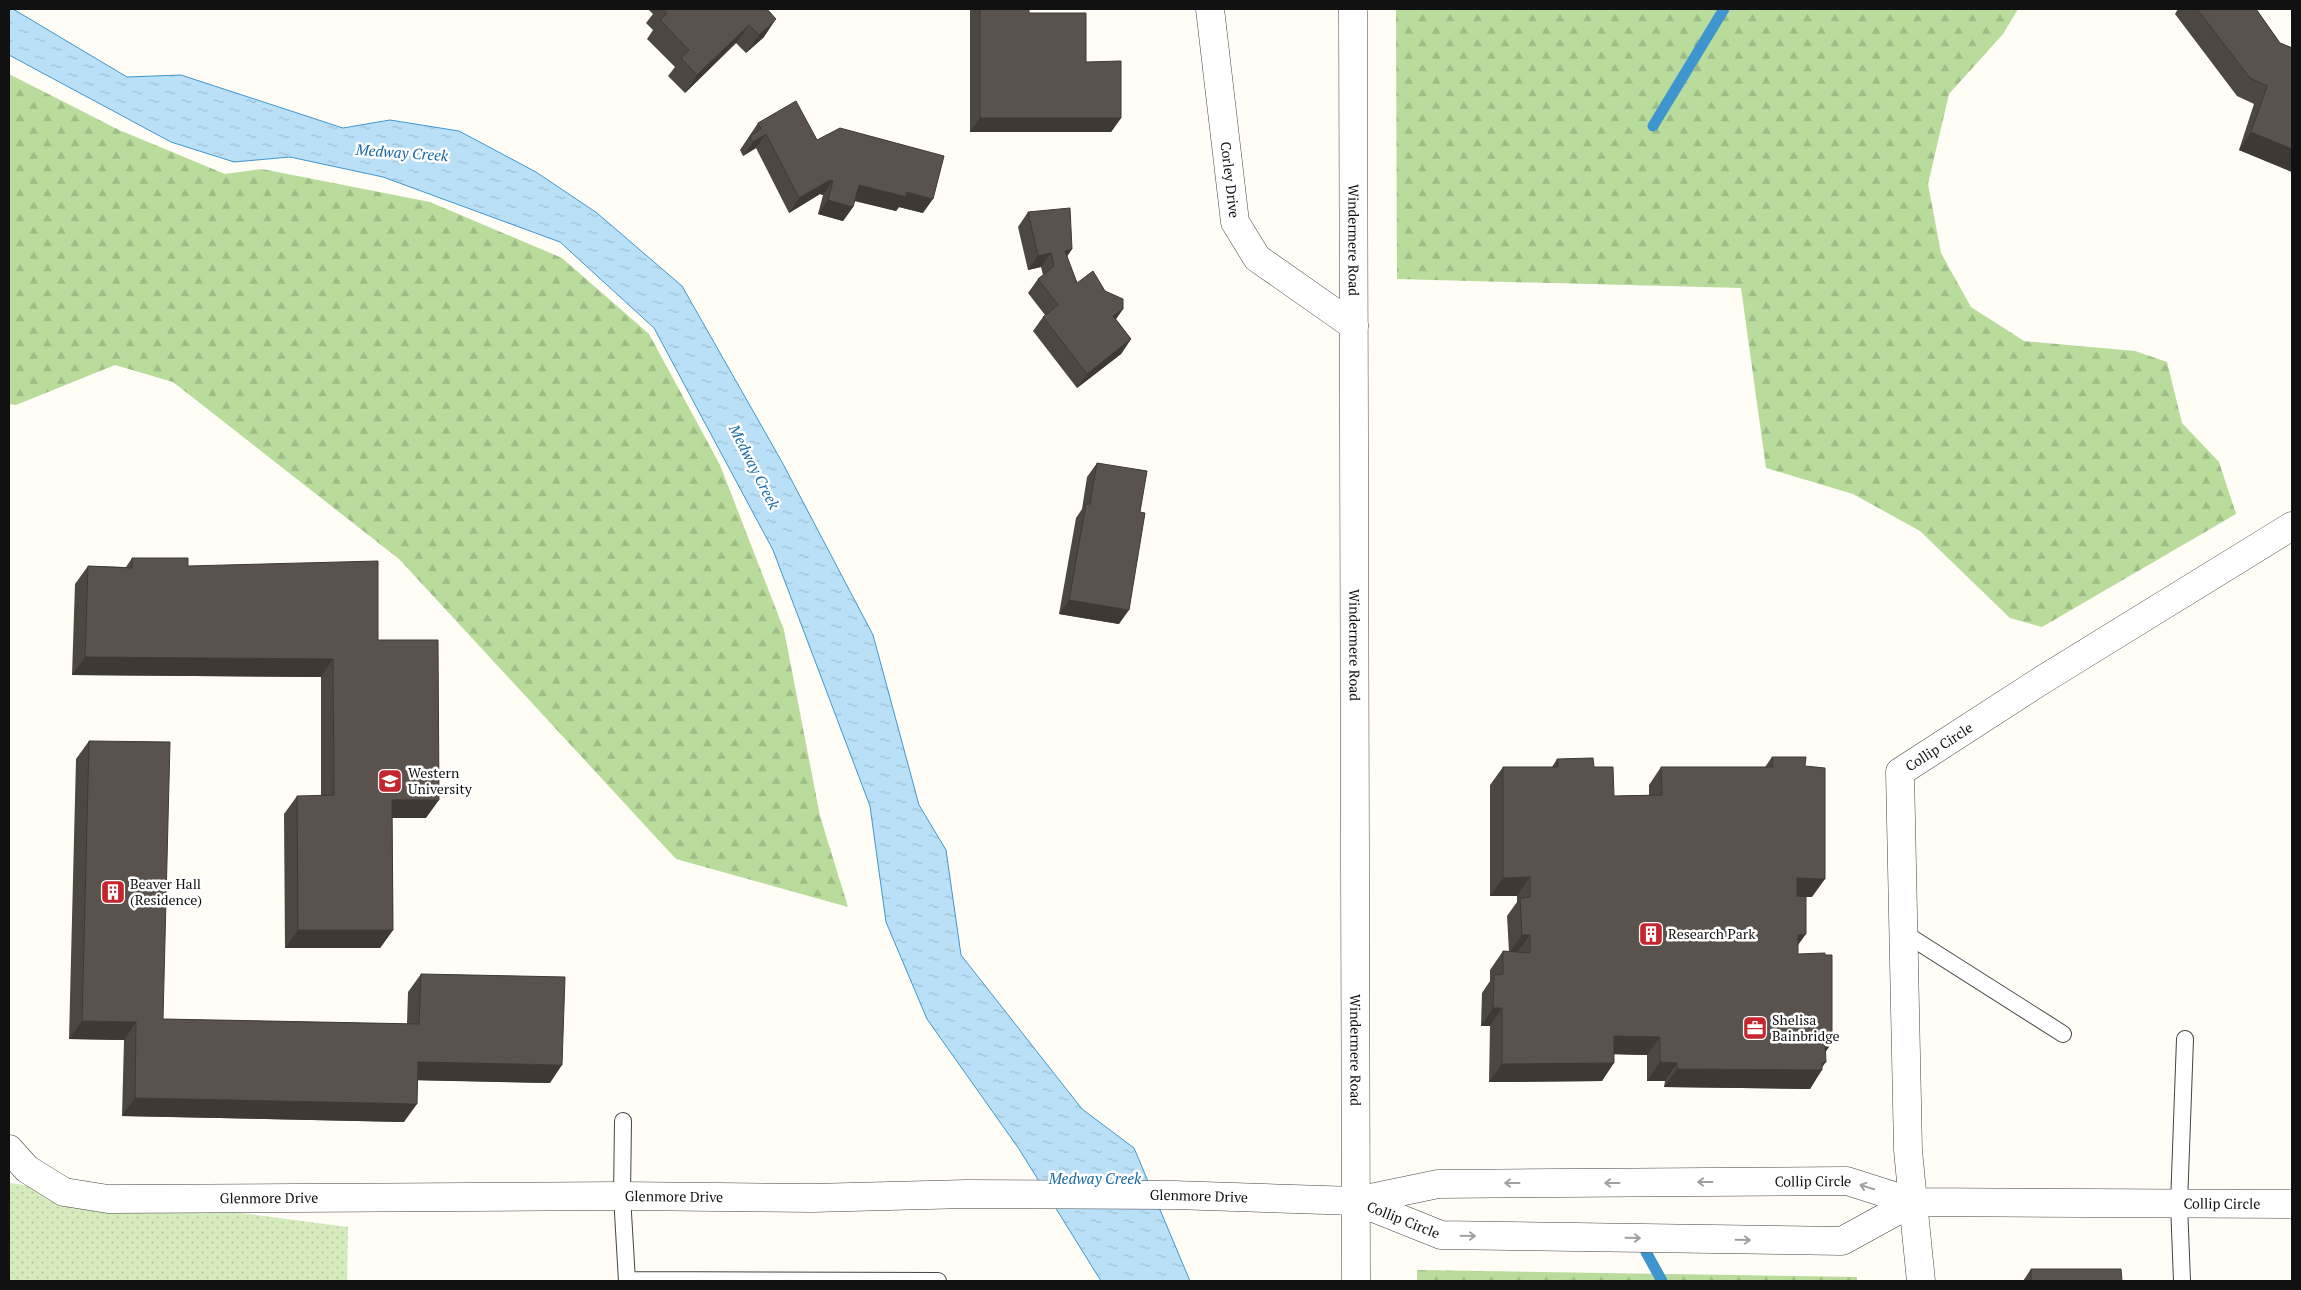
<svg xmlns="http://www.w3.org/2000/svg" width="2301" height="1290" viewBox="0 0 2301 1290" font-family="'PT Serif',serif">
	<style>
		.grass { fill: url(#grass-dots) }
		.forest { fill: url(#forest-firs) }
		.water { fill: url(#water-ripples); stroke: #3f96cf }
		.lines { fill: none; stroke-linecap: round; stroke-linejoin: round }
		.stream { stroke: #3f96cf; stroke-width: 11 }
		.service-casing { stroke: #444; stroke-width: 18 }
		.minor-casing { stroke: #444; stroke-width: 29 }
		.tertiary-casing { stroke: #444; stroke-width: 29 }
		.service { stroke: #fff; stroke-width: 16 }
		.minor { stroke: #fff; stroke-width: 28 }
		.tertiary { stroke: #fff; stroke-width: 28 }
		.wall { fill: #4d4742 }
		.shaded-wall { fill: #3f3936 }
		.building { fill: #5a524d; stroke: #3f3936 }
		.oneway { stroke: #a0a0a0 }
		.labels { text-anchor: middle; stroke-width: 5; stroke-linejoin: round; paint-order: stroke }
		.street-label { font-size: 14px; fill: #111; stroke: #fff }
		.poi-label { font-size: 14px; fill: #111; stroke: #fff; text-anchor: start }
		.water-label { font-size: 15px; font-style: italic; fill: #1768a6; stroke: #fff }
	</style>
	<defs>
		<pattern id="grass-dots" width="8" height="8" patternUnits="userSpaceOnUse" patternTransform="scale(1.25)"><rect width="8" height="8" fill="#d5ebbd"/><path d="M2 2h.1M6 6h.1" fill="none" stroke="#b6c8a1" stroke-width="1.8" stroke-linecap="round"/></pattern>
		<pattern id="forest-firs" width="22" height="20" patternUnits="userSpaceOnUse" patternTransform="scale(1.25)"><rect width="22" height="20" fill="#b9dc9c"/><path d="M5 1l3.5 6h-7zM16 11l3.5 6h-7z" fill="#9ebc85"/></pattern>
		<pattern id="water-ripples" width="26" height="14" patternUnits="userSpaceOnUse" patternTransform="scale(1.25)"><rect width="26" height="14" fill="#b9e0f7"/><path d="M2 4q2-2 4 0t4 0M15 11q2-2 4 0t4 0" fill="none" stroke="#9ebfd3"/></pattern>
	</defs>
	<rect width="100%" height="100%" fill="#fffdf5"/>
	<!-- grass -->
	<path class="grass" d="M9 1183 348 1227 347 1281H9Z"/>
	<!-- forest -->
	<path class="forest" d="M1396 9H2018L2003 34 1949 94 1928 184 1941 253 1971 307 2024 341 2135 351 2167 362 2182 423 2219 462 2236 514 2042 627 2010 618 1920 531 1853 494 1766 468 1741 288 1397 279Z
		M9 74 119 130 225 174 262 169 430 202 562 258 649 334 720 465 784 630 820 816 848 907 676 859 399 559 173 382 115 365 16 405 9 404Z
		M1417 1270 1857 1277V1281H1417Z"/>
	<!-- water -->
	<path class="water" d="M9 9H13L127 77 181 75 343 128 390 120 459 131 536 172 597 213 682 286 782 462 873 635 919 805 946 850 961 955 1082 1109 1134 1148 1190 1281H1101L1019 1149 927 1019 886 922 870 806 773 550 654 328 560 242 383 177 290 157 234 162 171 142 9 55Z"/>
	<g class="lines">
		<!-- stream -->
		<path class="stream" d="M1653 126 1724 9
			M1646 1252 1662 1281"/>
		<defs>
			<path id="service" d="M1904 933 2063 1034
				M623 1121 622 1196 627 1281
				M627 1280 938 1281
				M2182 1281 2179 1204 2185 1039"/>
			<g id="minor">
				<path id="s1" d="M1210 9 1235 222 1257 258 1354 326"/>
				<path id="s2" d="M2292 526 2039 682 1900 772 1908 1150 1913 1202 2292 1204"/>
				<path id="s3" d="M9 1149 27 1169 64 1192 108 1199 622 1196 812 1198 967 1194 1174 1195 1356 1201 1438 1184 1847 1181 1913 1202"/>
				<path id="s4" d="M1356 1201 1441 1235 1842 1241 1913 1202"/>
				<path d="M1913 1202 1921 1281"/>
			</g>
			<g id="tertiary">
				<path id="s5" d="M1353 9 1356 1281"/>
			</g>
		</defs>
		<!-- service casing -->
		<use href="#service" class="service-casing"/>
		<!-- minor casing -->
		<use href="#minor" class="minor-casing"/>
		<!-- tertiary casing -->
		<use href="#tertiary" class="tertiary-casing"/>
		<!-- service -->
		<use href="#service" class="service"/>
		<!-- minor -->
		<use href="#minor" class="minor"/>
		<!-- tertiary -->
		<use href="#tertiary" class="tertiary"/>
	</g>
	<!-- wall -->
	<path class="wall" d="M648 9H767L764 37 746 53 736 43 685 93 668 76 675 67 647 39 653 30 646 23 653 14Z
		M970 9H1029V13L1086 62 1121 118 1111 132H970Z
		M2178 9H2256L2280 43 2291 47 2292 43V172L2239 150 2254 104 2237 96 2175 14Z
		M758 123 817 140 923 213 899 207 896 211 854 201 853 207 843 221 818 214 823 195 820 194 789 213 756 148 743 156 740 150Z
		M1028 212 1072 249 1067 256 1077 283 1105 291 1123 309 1116 319 1131 339 1121 354 1077 388 1033 331 1043 317 1045 315 1028 293 1038 279 1043 275 1041 267 1028 270 1018 227Z
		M1097 463 1119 624 1059 614 1076 518 1082 509 1087 477Z
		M132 558 188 566 378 640 426 818H392L393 930 380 948H285L284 814 297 796H321V677L72 675 75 584 88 566 126 567Z
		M89 741 163 1019 407 1024 408 992 421 974 550 1083 417 1080 404 1122 122 1116 124 1040 69 1039 76 759Z
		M1772 757 1805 766 1812 897H1806L1798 945V954L1825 1051 1822 1067 1810 1089 1664 1087 1665 1081H1647V1055L1614 1054 1602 1081 1489 1082 1490 1026H1481L1482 993 1490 981V970L1503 951 1509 952 1507 916 1517 902V896H1490V785L1503 767H1552L1557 759 1594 767 1614 796 1649 795V785L1661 767H1765Z
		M2031 1269 2122 1281H2023Z"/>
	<!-- shaded-wall -->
	<path class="shaded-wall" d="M776 19 764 37 746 53 759 35Z
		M749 25 736 43 685 93 697 75Z
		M980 118H1121L1111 132H970Z
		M2251 132 2292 149V172L2239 150Z
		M766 134 756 148 743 156 753 142Z
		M830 180 833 181 823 195 820 194 789 213 799 198Z
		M859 185 907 192 933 199 923 213 899 207 896 211 849 199Z
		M828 200 853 207 843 221 818 214Z
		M1072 249 1062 264 1065 251Z
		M1051 253 1041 267 1028 270 1038 256Z
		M1123 309 1113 323V316Z
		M1131 339 1121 354 1077 388 1087 374Z
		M1069 600 1129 610 1119 624 1059 614Z
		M85 657 333 659 321 677 72 675Z
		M392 800H439L426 818H379Z
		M1530 877 1517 896H1490L1503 878Z
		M1797 878 1825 879 1812 897 1784 896Z
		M298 930H393L380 948H285Z
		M1806 934 1793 952 1798 935Z
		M1522 935H1530L1517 953H1509Z
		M1493 1008H1502L1490 1026H1481Z
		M82 1021 136 1022 124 1040 69 1039Z
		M1614 1036 1660 1037 1647 1055 1601 1054Z
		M1825 1043H1832L1819 1061Z
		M418 1062 562 1065 550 1083 405 1080Z
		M1660 1062 1677 1063 1665 1081H1647Z
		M1826 1062 1820 1070H1822L1810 1089 1664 1087 1677 1069Z
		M1614 1063 1602 1081 1489 1082 1502 1064Z
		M135 1098 417 1104 404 1122 122 1116Z"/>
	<!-- building -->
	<path class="building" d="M662 9H767L776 19 759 35 749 25 697 75 681 58 689 50 660 20 667 14Z
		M980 9H1029V13H1086V62L1121 61V118H980Z
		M2197 9H2256L2280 43 2292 48V149L2251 132 2267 86 2250 78Z
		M796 101 817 140 840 128 944 156 933 199 907 192 906 197 859 185 853 207 828 200 833 181 830 180 799 198 766 134 753 142 750 136 761 129 758 123Z
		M1070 208 1072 249 1065 251 1077 283 1093 271 1105 291 1123 299V309L1113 316 1131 339 1087 374 1043 317 1058 305 1038 279 1054 266 1051 253 1038 256 1028 212Z
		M1097 463 1147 471 1140 512 1145 513 1129 610 1069 600 1086 504H1090Z
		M132 558H188V566L378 561V640H438L439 800H392L393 930H298L297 796 334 795 333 659 85 657 88 566 132 568Z
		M89 741 170 742 163 1019 419 1024 421 974 565 977 562 1065 418 1062 417 1104 135 1098 136 1022 82 1021Z
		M1772 757H1806L1805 766 1825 768V879L1797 878V896L1806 897V934L1798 935V954L1825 953V955H1832V1043H1825L1826 1062 1822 1063V1070L1677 1069V1063L1660 1062V1037L1614 1036V1063L1502 1064V1008H1493L1494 975 1503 974V951L1530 953V935H1522L1520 898 1530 897V877L1503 878V767H1558L1557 759 1593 758 1594 767H1613L1614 796 1662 795 1661 767H1773Z
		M2031 1269H2121L2122 1281H2031Z"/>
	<!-- one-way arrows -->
	<defs><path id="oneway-shaft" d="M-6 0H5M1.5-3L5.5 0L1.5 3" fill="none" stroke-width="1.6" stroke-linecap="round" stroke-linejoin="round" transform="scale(1.25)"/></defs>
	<g class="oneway">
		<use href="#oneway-shaft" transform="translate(1705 1182) rotate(180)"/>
		<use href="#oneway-shaft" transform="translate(1512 1183) rotate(180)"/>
		<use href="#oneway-shaft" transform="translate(1612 1183) rotate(180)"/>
		<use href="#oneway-shaft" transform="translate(1867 1187) rotate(-163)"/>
		<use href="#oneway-shaft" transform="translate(1468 1236) rotate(1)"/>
		<use href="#oneway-shaft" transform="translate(1633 1238) rotate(1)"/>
		<use href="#oneway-shaft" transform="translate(1743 1240) rotate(1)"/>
	</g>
	<!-- icons -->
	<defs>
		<symbol id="university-square" viewBox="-11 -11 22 22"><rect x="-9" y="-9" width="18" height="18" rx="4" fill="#c4262e" stroke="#fff"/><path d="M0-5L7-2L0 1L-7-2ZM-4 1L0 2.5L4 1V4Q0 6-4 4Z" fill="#fff"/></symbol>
		<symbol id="building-square" viewBox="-11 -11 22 22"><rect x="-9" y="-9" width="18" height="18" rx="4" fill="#c4262e" stroke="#fff"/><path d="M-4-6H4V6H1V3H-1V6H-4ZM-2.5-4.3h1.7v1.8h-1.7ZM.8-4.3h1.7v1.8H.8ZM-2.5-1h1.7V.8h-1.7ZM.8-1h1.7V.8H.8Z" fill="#fff"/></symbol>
		<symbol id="office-square" viewBox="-11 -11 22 22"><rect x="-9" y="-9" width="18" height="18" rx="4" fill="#c4262e" stroke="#fff"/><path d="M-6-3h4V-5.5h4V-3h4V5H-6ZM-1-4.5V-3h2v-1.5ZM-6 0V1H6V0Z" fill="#fff"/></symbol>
	</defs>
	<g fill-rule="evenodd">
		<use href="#university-square" x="376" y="767" width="28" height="28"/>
		<use href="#building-square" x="99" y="878" width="28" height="28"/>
		<use href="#building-square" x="1637" y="920" width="28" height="28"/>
		<use href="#office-square" x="1741" y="1014" width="28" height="28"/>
	</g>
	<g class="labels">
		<!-- street labels -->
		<g class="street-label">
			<text dy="5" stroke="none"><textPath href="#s1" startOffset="172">Corley Drive</textPath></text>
			<text dy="5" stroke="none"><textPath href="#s5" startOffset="231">Windermere Road</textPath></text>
			<text dy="5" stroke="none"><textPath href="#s5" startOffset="636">Windermere Road</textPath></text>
			<text transform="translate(1939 747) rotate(-33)" y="5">Collip Circle</text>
			<text dy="5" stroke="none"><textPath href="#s5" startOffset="1041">Windermere Road</textPath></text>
			<text dy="5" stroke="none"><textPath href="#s3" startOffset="1822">Collip Circle</textPath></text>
			<text dy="5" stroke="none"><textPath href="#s3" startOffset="681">Glenmore Drive</textPath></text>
			<text dy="5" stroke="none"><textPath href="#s3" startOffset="1206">Glenmore Drive</textPath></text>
			<text dy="5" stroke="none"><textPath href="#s3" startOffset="276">Glenmore Drive</textPath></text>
			<text dy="5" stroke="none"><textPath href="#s2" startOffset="1202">Collip Circle</textPath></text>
			<text dy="5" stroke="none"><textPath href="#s4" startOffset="51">Collip Circle</textPath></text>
		</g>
		<!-- poi labels -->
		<g class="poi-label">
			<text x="408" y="778">Western<tspan x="408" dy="16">University</tspan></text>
			<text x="130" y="889">Beaver Hall<tspan x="130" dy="16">(Residence)</tspan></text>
			<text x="1668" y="939">Research Park</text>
			<text x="1772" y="1025">Shelisa<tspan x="1772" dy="16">Bainbridge</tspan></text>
		</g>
		<!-- water labels -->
		<g class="water-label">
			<text transform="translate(402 153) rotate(4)" y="5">Medway Creek</text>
			<text transform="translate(754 467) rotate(63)" y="5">Medway Creek</text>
			<text x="1095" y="1184">Medway Creek</text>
		</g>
	</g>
	<!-- border -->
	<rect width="2301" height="1290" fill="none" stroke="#111111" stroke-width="20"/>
</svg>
